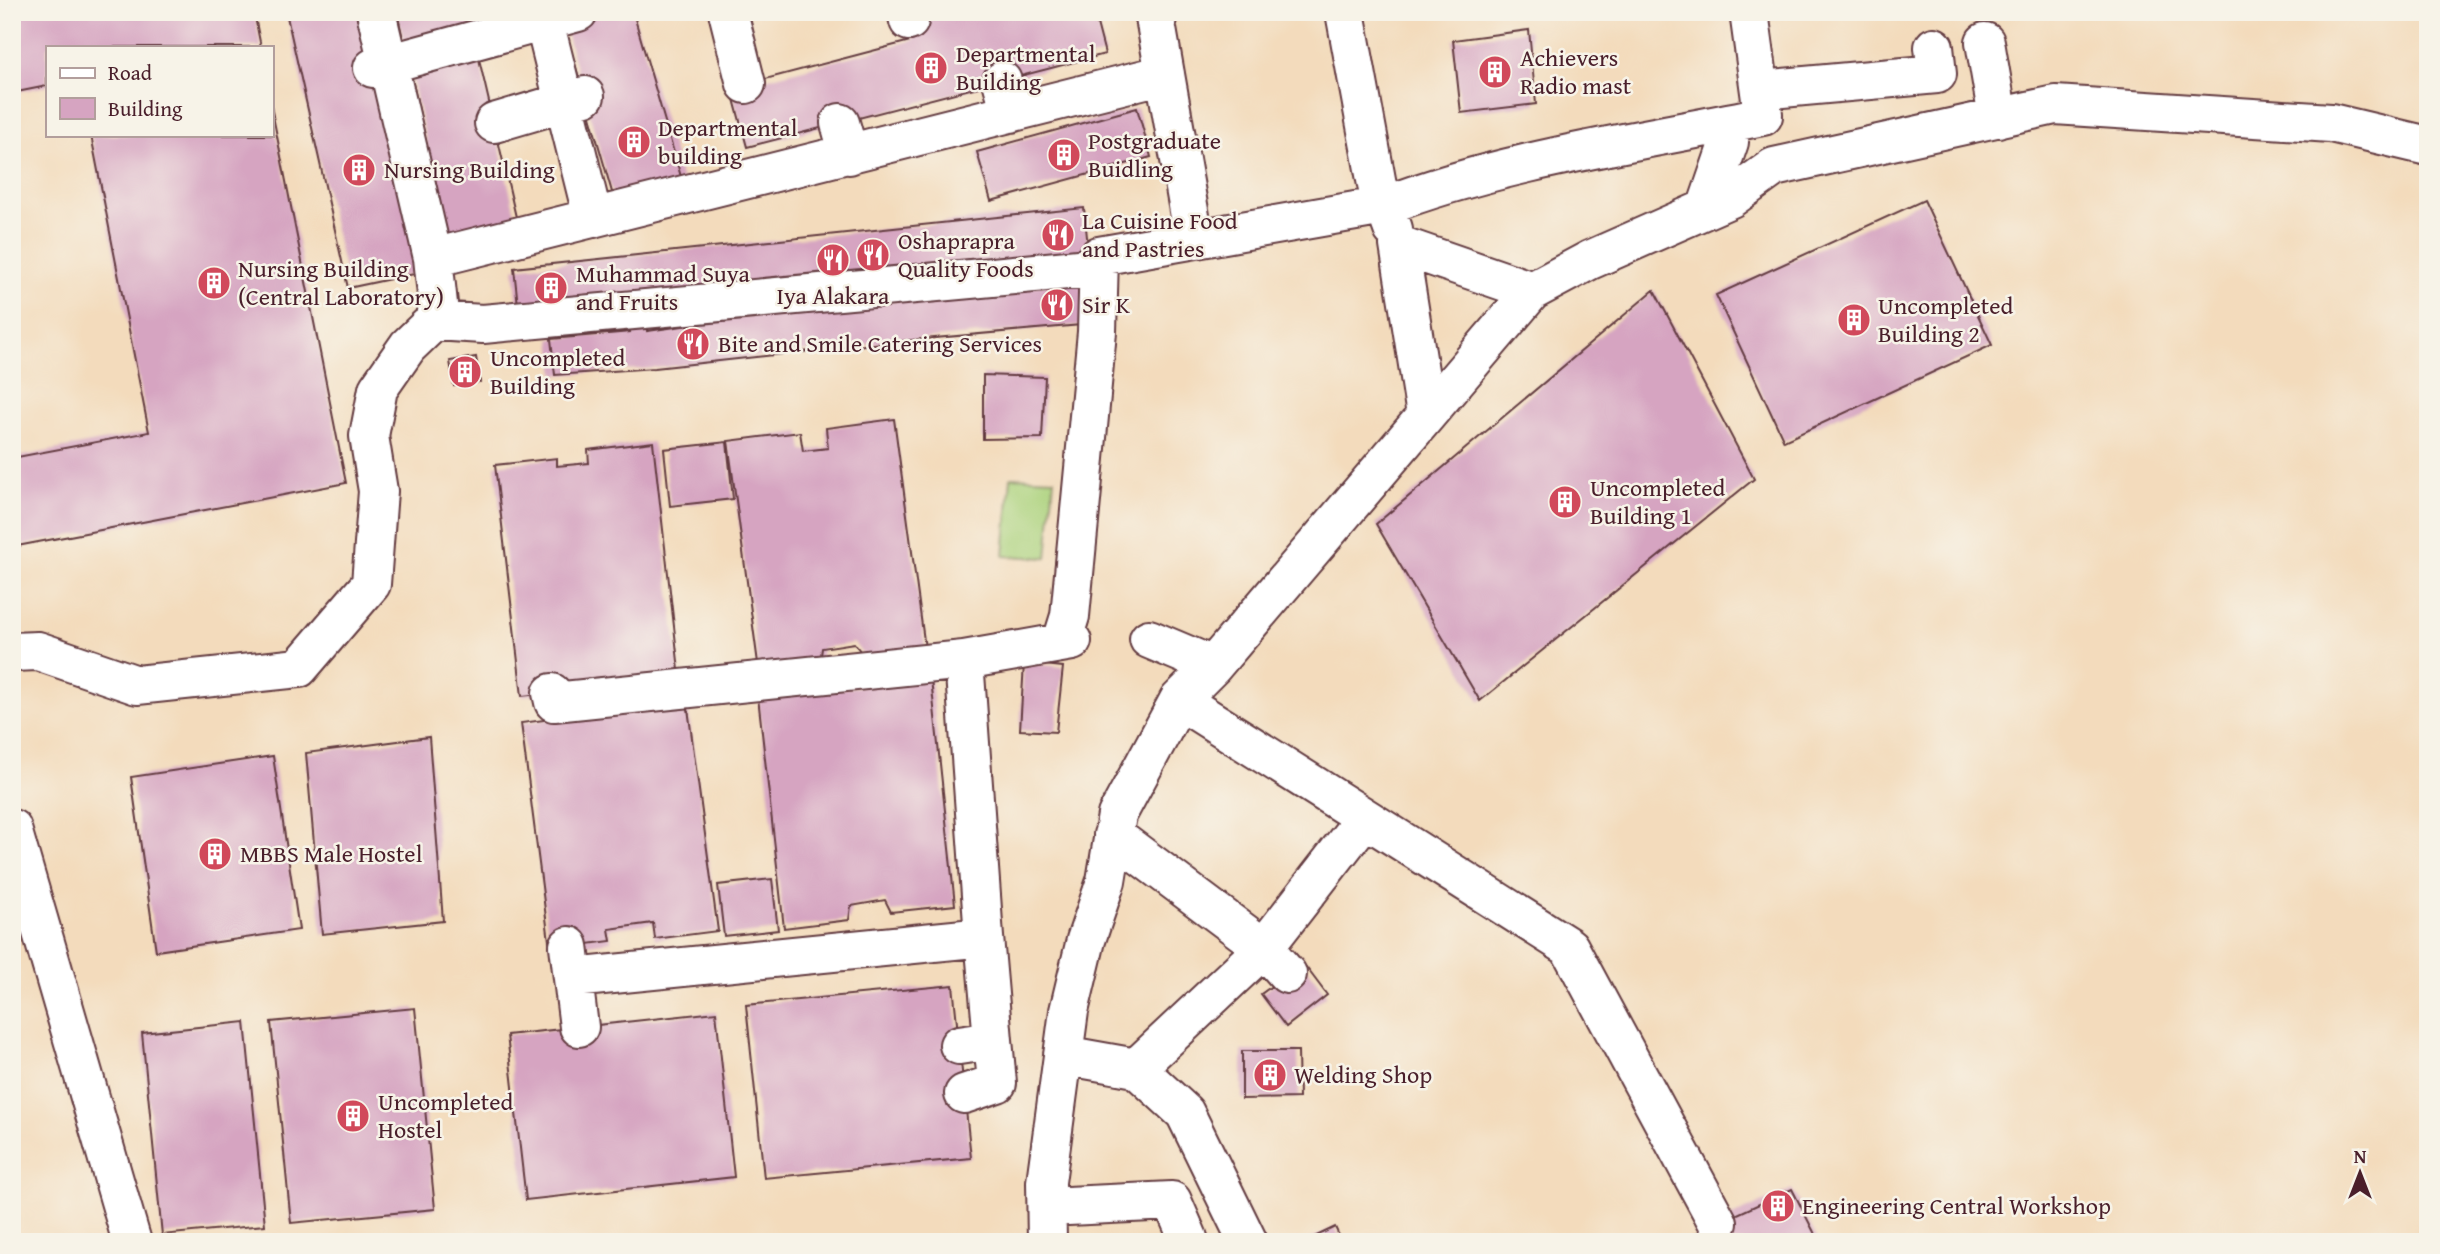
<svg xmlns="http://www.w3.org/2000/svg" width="2440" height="1254" viewBox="0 0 2440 1254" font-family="'Gentium Book Plus',serif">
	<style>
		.green { fill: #abd27c; stroke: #7a7854; stroke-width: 2 }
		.building { fill: #d6a4c1 }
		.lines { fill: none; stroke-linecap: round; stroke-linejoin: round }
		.street-casing { stroke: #633b41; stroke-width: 42 }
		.street { stroke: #fff; stroke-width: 38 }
		.labels { text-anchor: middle; stroke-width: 5; stroke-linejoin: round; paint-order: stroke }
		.poi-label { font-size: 24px; fill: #4a1f2b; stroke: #f7f3e8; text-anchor: start }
	</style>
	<rect width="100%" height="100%" fill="#f7f3e8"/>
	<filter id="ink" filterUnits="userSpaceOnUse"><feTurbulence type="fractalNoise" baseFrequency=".0143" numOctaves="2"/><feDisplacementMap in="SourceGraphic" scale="14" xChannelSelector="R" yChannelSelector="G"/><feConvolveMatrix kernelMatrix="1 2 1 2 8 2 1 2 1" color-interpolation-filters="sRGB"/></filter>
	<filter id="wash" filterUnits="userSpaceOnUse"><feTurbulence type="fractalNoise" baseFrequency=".00686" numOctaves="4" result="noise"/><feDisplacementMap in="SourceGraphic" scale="28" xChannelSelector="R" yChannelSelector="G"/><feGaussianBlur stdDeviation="1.57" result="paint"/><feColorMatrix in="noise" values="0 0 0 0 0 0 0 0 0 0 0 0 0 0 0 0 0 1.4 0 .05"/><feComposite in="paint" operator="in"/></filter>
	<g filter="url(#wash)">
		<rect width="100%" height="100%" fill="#f3dbbc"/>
		<!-- green -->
		<path class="green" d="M1011 477 1054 479 1047 558 1004 556Z"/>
		<g id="blocks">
			<!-- building -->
			<path class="building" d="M12 12H254L261 47H47V86L12 93Z
				M286 12H361L419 273 348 288Z
				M397 12H468L519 230 449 244Z
				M560 12H633L684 187 616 206Z
				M942 12H1094L1105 54 747 147 731 88 914 40 909 21Z
				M1529 30 1536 104 1461 113 1453 40Z
				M271 106 346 483 12 547V458L149 432 91 135H271Z
				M1137 108 1151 157 991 201 977 152Z
				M1924 200 1992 345 1784 441 1716 295Z
				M1084 208 1089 257 519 315 514 268Z
				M1089 280 1092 324 901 341 655 368 555 375 551 339 630 332 629 326 647 325V331L753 316Z
				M1654 290 1754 479 1480 701 1376 524Z
				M476 357 480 382 454 386 450 361Z
				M983 375 1045 377 1042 438 983 439Z
				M894 419 925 648 864 656 854 643 822 648 819 670 760 678 728 441 800 432 803 451 828 448 826 428Z
				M653 442 680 679 522 696 495 465 557 458V466L589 463 588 450Z
				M727 442 733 499 670 506 664 449Z
				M1024 663 1063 667 1056 732 1020 730Z
				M931 679 955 905 891 912 885 900 851 906 849 920 784 928 758 697Z
				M687 701 718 931 655 939 653 923 609 929 611 941 550 949 521 723Z
				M429 737 443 921 322 934 306 753Z
				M273 756 299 930 156 951 131 777Z
				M772 879 778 930 724 936 718 885Z
				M1303 963 1327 995 1286 1027 1261 994Z
				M953 985 971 1158 764 1178 746 1005Z
				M415 1008 435 1209 291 1223 271 1022Z
				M716 1012 734 1177 526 1200 507 1035Z
				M245 1022 265 1225 162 1235 142 1033Z
				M1242 1051H1298L1299 1098 1242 1099Z
				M1792 1189 1819 1242H1701L1696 1233Z
				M1335 1227 1342 1242H1304Z"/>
		</g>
	</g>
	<g filter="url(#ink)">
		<use href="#blocks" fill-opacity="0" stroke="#633b41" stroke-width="2"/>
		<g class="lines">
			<defs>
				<path id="street" d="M728 12 746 84
					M907 12 909 21
					M1154 12 1194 239
					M1345 12 1377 185 1393 229
					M1749 12 1763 114
					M544 21 593 218
					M1985 42 1998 118
					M373 68 578 12
					M1002 81 1011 113
					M1760 90 1937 74 1934 47
					M494 123 585 96
					M840 123 849 155
					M1706 209 1729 142 1730 123
					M433 258 1165 74
					M434 321 483 324 1089 268 1099 256 1384 206C1500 161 1641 141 1763 116
					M1426 415 1399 245 1532 291
					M1149 639 1213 666
					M1062 642 1070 616 1097 332 1099 256
					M12 652 38 651 137 685 299 668 371 584 378 491 369 436 378 389 408 346 434 321 438 304 433 258 376 12
					M964 660 1072 641
					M552 693 554 702 964 660 984 937 573 978
					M1179 700 1569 947 1718 1223
					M12 829 132 1242
					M1113 835 1264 948 1365 818
					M569 946 579 1027
					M959 1045 993 1040 984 937
					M1063 1055 1136 1068 1264 948 1287 974
					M1136 1068 1185 1113 1248 1242
					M964 1094 997 1083 993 1040
					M1047 1207 1172 1201 1188 1238
					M1047 1242 1046 1182 1069 1011 1086 940 1106 881 1117 815 1179 700 1213 666 1532 291 1590 260 1731 198 1774 167 2055 105 2331 123 2428 146"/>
			</defs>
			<!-- street casing -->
			<use href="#street" class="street-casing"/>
			<!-- street -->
			<use href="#street" class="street"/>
		</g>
	</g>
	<!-- icons -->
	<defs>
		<symbol id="building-disc" viewBox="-11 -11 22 22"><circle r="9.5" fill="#d1495b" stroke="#f7f3e8"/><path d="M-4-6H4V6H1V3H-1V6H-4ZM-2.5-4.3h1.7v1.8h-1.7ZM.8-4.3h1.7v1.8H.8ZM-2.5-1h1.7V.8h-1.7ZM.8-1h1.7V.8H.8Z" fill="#fff"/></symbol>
		<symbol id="restaurant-disc" viewBox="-11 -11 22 22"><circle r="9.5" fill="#d1495b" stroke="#f7f3e8"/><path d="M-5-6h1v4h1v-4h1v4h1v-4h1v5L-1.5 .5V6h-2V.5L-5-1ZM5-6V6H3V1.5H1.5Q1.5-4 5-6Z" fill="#fff"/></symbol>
	</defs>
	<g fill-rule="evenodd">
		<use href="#building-disc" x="912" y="49" width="38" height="38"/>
		<use href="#building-disc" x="1476" y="53" width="38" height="38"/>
		<use href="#building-disc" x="615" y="123" width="38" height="38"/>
		<use href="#building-disc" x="1045" y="136" width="38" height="38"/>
		<use href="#building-disc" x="340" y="151" width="38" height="38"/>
		<use href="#restaurant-disc" x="1039" y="216" width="38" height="38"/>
		<use href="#restaurant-disc" x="854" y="236" width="38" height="38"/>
		<use href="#restaurant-disc" x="814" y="241" width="38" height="38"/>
		<use href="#building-disc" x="195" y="264" width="38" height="38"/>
		<use href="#building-disc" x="532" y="269" width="38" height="38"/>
		<use href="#restaurant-disc" x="1038" y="286" width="38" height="38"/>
		<use href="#building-disc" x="1835" y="301" width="38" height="38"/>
		<use href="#restaurant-disc" x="674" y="325" width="38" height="38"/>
		<use href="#building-disc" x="446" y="353" width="38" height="38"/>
		<use href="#building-disc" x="1546" y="483" width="38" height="38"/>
		<use href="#building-disc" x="196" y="835" width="38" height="38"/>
		<use href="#building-disc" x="1251" y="1056" width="38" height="38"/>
		<use href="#building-disc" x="334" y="1097" width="38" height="38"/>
		<use href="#building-disc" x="1759" y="1187" width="38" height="38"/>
	</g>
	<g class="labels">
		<!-- poi labels -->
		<g class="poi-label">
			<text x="956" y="62">Departmental<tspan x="956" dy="28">Building</tspan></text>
			<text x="1520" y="66">Achievers<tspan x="1520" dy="28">Radio mast</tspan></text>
			<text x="658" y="136">Departmental<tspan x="658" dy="28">building</tspan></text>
			<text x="1088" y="149">Postgraduate<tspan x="1088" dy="28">Buidling</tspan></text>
			<text x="384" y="178">Nursing Building</text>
			<text x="1082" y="229">La Cuisine Food<tspan x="1082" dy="28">and Pastries</tspan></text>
			<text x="898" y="249">Oshaprapra<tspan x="898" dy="28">Quality Foods</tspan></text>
			<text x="238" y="277">Nursing Building<tspan x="238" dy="28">(Central Laboratory)</tspan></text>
			<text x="576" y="282">Muhammad Suya<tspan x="576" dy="28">and Fruits</tspan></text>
			<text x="833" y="304" text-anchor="middle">Iya Alakara</text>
			<text x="1082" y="313">Sir K</text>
			<text x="1878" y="314">Uncompleted<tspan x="1878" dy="28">Building 2</tspan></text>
			<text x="718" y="352">Bite and Smile Catering Services</text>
			<text x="490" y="366">Uncompleted<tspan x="490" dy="28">Building</tspan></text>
			<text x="1590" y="496">Uncompleted<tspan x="1590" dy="28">Building 1</tspan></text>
			<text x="240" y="862">MBBS Male Hostel</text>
			<text x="1294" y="1083">Welding Shop</text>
			<text x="378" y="1110">Uncompleted<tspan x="378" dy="28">Hostel</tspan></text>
			<text x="1802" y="1214">Engineering Central Workshop</text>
		</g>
	</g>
	<!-- margin -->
	<rect width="2440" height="1254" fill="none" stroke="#f7f3e8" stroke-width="42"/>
	<!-- legend -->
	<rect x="46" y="46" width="228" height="91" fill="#f7f3e8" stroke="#b29e9c" stroke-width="2"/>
	<rect x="60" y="68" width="35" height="10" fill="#ffffff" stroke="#b29e9c" stroke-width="2"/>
	<text x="108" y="80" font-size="21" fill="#4a1f2b">Road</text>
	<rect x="60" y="98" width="35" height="21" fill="#d6a4c1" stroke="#b29e9c" stroke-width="2"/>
	<text x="108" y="116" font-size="21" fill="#4a1f2b">Building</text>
	<!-- north arrow -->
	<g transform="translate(2360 1173)" stroke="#f7f3e8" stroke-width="5" paint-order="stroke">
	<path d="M0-5L12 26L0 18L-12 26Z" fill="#4a1f2b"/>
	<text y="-10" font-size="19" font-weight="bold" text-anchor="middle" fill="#4a1f2b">N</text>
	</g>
</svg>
